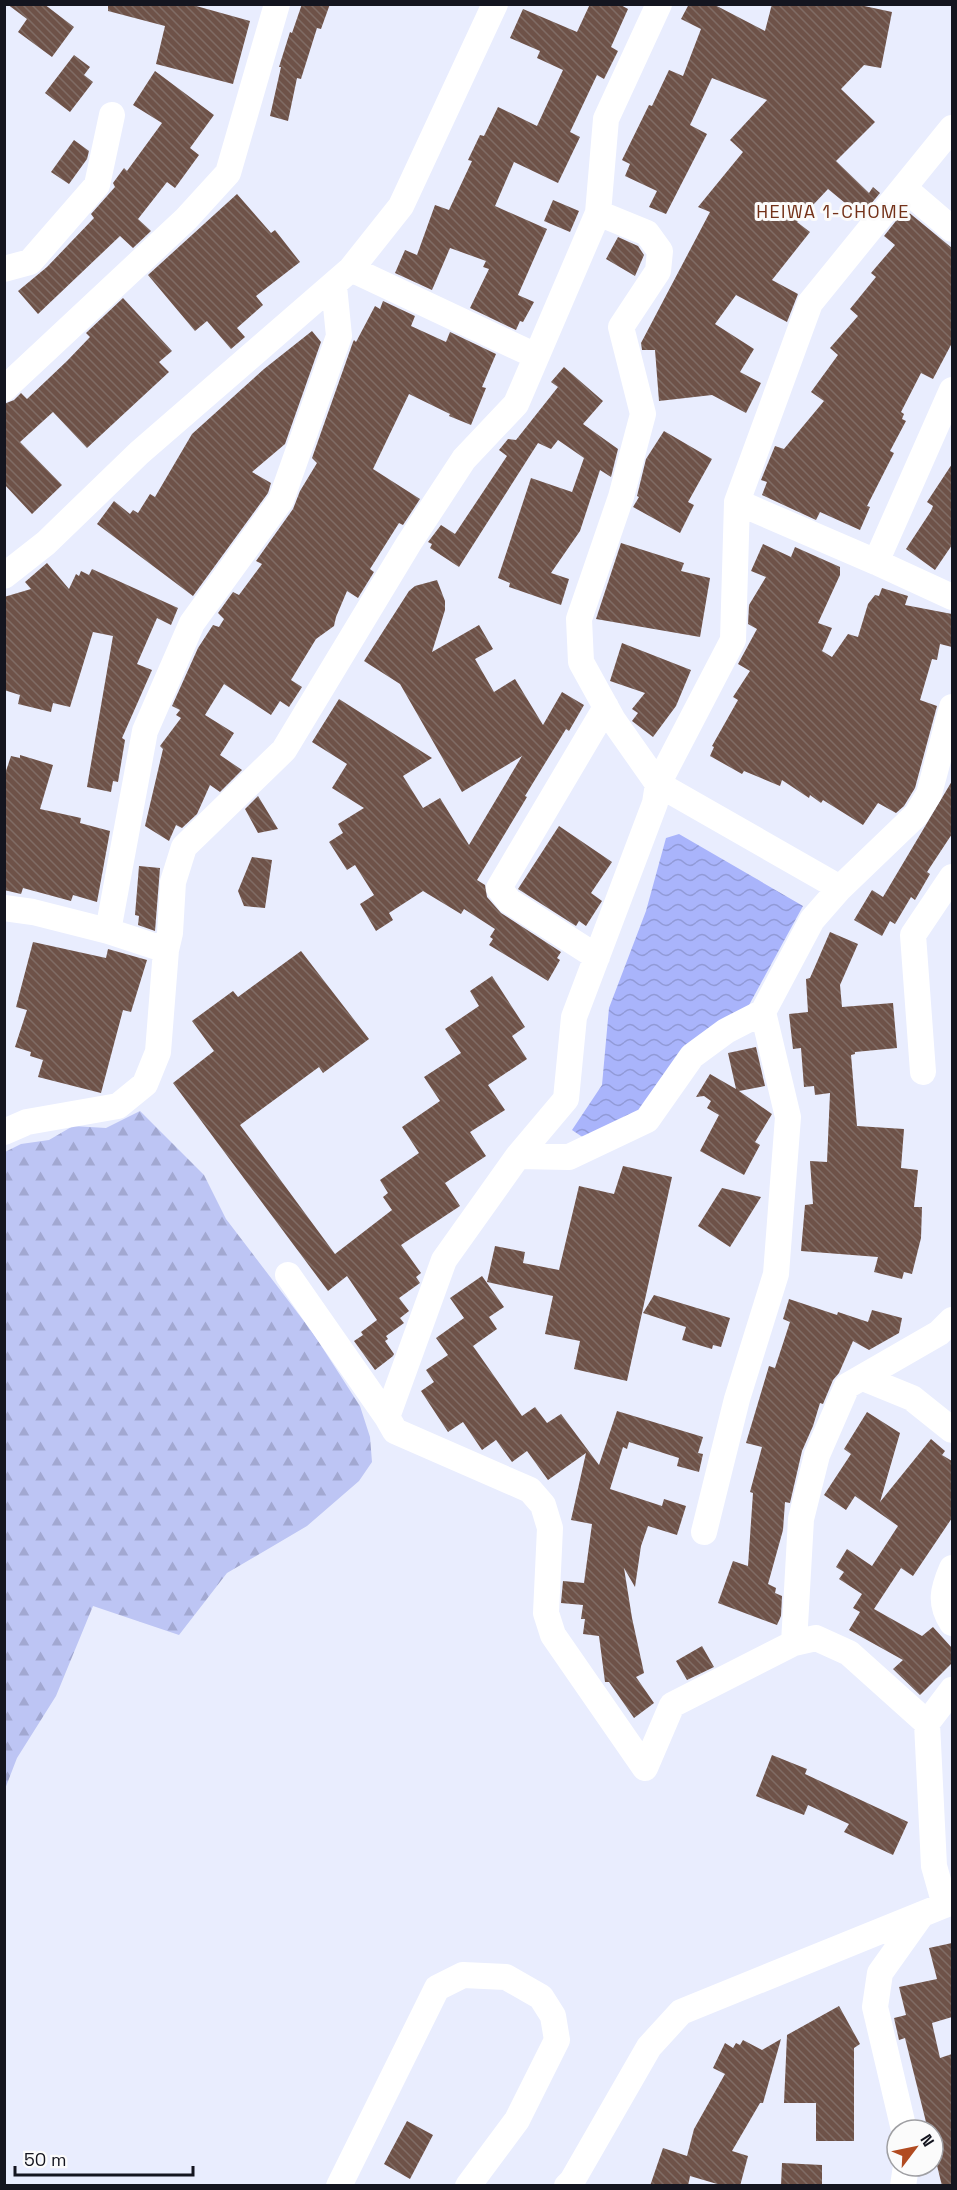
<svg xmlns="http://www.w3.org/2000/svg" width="957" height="2190" viewBox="0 0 957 2190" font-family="'Space Grotesk',sans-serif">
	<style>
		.forest { fill: url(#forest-firs) }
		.water { fill: url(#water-waves) }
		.building { fill: url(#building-back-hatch) }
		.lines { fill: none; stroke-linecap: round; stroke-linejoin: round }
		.minor { stroke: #fff; stroke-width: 26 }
		.labels { text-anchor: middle; stroke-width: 6; stroke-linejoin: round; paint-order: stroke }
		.neighbourhood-label { font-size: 18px; letter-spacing: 1.5px; fill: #733118; stroke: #fbfbfb }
	</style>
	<defs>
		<pattern id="forest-firs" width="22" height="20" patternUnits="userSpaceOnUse" patternTransform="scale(1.5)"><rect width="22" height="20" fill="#bdc5f4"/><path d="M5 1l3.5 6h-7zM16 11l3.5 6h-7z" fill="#a2a8d1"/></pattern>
		<pattern id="water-waves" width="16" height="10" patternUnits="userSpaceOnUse" patternTransform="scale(1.5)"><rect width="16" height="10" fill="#a9b4fb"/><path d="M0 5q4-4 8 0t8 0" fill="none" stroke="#919ad7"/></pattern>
		<pattern id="building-back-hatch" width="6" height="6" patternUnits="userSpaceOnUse" patternTransform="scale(1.5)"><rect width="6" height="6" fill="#6e5248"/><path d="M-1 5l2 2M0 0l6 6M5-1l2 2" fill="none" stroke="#806c65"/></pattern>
	</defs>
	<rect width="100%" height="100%" fill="#e9edfe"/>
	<!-- forest -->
	<path class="forest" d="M140 1111 204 1175 226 1219 313 1333 360 1406 370 1437 372 1462 359 1481 307 1526 227 1573 179 1635 93 1606 56 1696 17 1758 5 1789V1152L21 1144 49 1140 73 1126 106 1128Z"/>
	<!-- water -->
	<path class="water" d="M679 834 803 906 748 1007 639 1116 587 1140 572 1130 602 1085 609 1008 646 911 666 838Z"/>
	<!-- building -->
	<path class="building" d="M7 4H44L74 27 52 57 18 32 27 19Z
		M108 4H189L250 21 233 84 156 64 165 26 108 11Z
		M302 4H330L321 29 317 28 301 79 297 78 288 121 270 116 281 67H279L290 32 292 33Z
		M590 4H619L628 9 611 47 618 51 604 79 597 75 570 132 580 137 558 183 514 162 495 206 547 229 518 295 534 302 523 322 520 321 516 330 470 308 489 269 483 267 486 261 450 248 432 290 395 273 405 250 417 255 435 205 449 210 472 161 468 160 480 135 484 136 498 107 537 126 563 70 537 58 540 51 510 38 523 9 577 32Z
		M689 4H713L765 31 772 4H855L892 12 881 68 864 65 841 89 875 122 836 161 869 193 873 187 880 193 861 216 828 189 797 222 810 232 772 280 798 294 787 322 736 295 715 324 754 349 740 372 761 383 746 413 712 395 659 401 655 350H642L641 343 710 212 698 207 743 152 730 140 767 100 712 78 690 125 707 134 666 214 649 207 657 191 625 176 630 164 622 160 649 105 652 106 669 70 683 76 701 29 681 19Z
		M74 55 90 67 84 75 93 82 70 112 45 93Z
		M155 71 214 115 190 148 199 155 175 188 167 182 138 219 151 231 133 248 120 236 38 314 18 291 47 267 94 218 91 214 115 187 113 183 124 168 127 171 162 123 133 105Z
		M74 140 89 151 87 159 69 184 51 172Z
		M237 194 271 233 275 230 300 262 256 296 263 305 237 328 245 337 231 349 207 321 195 331 148 275Z
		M553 200 579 211 570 232 544 221Z
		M907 211 952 248V343L933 379 921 373 901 412 904 414 902 419 906 421 890 451 894 453 867 506 870 507 860 530 820 512 816 520 762 495 767 482 761 480 775 446 784 449 824 401 811 392 838 355 830 348 858 316 850 309 876 277 871 273 895 245 884 236 903 212 905 214Z
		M618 237 638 246 644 255 635 276 606 259Z
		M123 298 172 351 159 362 169 372 87 448 53 412 20 442 62 485 32 514 4 484V404L14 400 21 393 27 399 67 361 90 337 86 333Z
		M383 301 415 316 411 326 446 342 450 332 496 354 482 387 486 388 471 425 449 416 450 414 409 394 373 469 420 499 403 525 399 523 370 569 374 572 358 598 347 591 336 617 334 626 316 639 291 680 302 687 289 707 280 701 271 715 224 684 205 715 234 733 220 755 242 770 220 792 210 785 197 814 182 828 176 825 169 841 145 826 163 749 160 746 181 718 176 715 180 710 172 706 198 648 213 625 219 627 224 619 218 613 233 592 239 595 262 564 256 561 293 509 300 491 317 463 312 458 353 342 354 340 356 342 375 306 380 309Z
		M312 331 321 342 285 444 252 472 271 483 268 493 193 596 97 524 114 501 130 514 133 510 138 513 150 494 155 497 192 434 264 369Z
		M564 367 603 401 583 424 618 449 611 477 600 470 580 531 551 573 569 579 561 605 509 587 510 583 498 578 531 478 572 492 584 458 558 440 551 449 538 443 459 567 430 548 432 544 428 542 441 525 455 534 507 456 499 450 508 439 516 440 558 387 551 382Z
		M664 431 712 459 688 502 694 505 680 533 633 507 639 497 637 496 646 459Z
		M952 464V545L935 570 906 549 931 511 933 506 927 502Z
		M621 543 684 563 681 571 710 578 700 637 596 619Z
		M763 544 791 557 795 547 840 567V575L818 623 832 628 822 651 832 657 848 634 858 637 868 604 875 595 879 596 882 588 908 596 905 605 952 614V647L940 644 937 660 932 659 920 700 937 706 915 788 904 806 896 813 878 803 863 825 823 800 821 803 810 795 809 798 782 780 780 786 744 771 742 774 710 756 714 747 712 746 738 700 733 697 750 671 738 664 757 629 748 624 749 605 766 577 751 571Z
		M47 563 69 589 76 574 79 576 81 571 89 575 92 569 178 608 171 625 157 618 137 664 152 670 122 738 125 740 118 782 113 781 111 792 87 787 113 636 93 632 70 707 53 703 51 712 18 704 20 695 4 690V597L31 589 25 582Z
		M437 580 445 601V610L432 652 479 625 493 649 475 659 494 692 515 679 543 725 562 692 584 705 569 731 566 729 525 796 527 797 477 880 485 885 487 897 501 913 561 952 557 958 560 960 548 981 489 945 493 939 490 937 495 929 464 909 461 914 423 891 389 913 393 920 376 931 360 904 374 895 355 865 347 870 329 842 343 833 338 824 364 808 332 788 347 764 312 742 339 699 432 758 403 776 423 808 440 798 469 845 522 756 462 792 400 684 364 661 409 591 415 586Z
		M622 643 691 670 676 706 653 737 632 721 638 713 632 709 645 693 610 681Z
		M20 755 53 765 40 809 81 818 80 823 110 831 97 902 73 895 71 901 23 888 21 894 4 890V777L11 756 20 758Z
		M952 781V834L927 872 930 874 915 900 911 897 895 924 890 921 882 936 854 920 872 890 883 897Z
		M258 796 278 829 258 833 245 809Z
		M559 826 612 862 591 893 602 901 586 926 579 921 576 926 518 889Z
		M252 857 272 860 265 908 244 906 238 891Z
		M139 866 160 868 155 931 138 925 139 916 135 915Z
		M830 932 858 944 840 985 842 1007 893 1003 897 1048 855 1052V1054L851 1055 857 1126 904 1129 901 1168 918 1170 914 1207H922L921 1238 912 1274 904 1272 902 1279 874 1272 878 1257 801 1251 805 1205 813 1204 810 1161 827 1162 830 1093 815 1095 814 1086 804 1087 801 1048 793 1049 789 1014 808 1012 806 979 810 978Z
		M33 942 106 958 108 949 147 960 131 1012 123 1010 101 1093 38 1077 43 1060 30 1056 31 1052 15 1047 27 1010 16 1007Z
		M301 951 369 1039 323 1073 319 1067 240 1125 335 1254 392 1210 383 1197 388 1193 380 1180 419 1153 402 1127 440 1101 424 1077 461 1053 445 1029 479 1006 470 991 492 976 525 1027 512 1036 527 1059 488 1085 505 1110 470 1132 486 1156 445 1183 460 1206 401 1245 421 1273 416 1277 420 1283 399 1298 409 1311 400 1318 404 1323 386 1336 388 1339 385 1341 394 1354 393 1356 375 1370 354 1341 363 1335 361 1332 377 1320 347 1276 328 1291 173 1083 214 1051 192 1021 233 991 238 997Z
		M756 1047 765 1086 739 1091 772 1114 755 1142 760 1145 744 1175 700 1151 719 1115 707 1108 711 1101 704 1096 696 1097 710 1074 736 1089 728 1053Z
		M623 1166 672 1177 627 1381 574 1369 580 1341 545 1334 553 1296 487 1282 495 1246 525 1252 523 1263 559 1270 579 1186 614 1194Z
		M722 1188 761 1197 730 1247 698 1226Z
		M482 1276 504 1307 489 1317 497 1329 473 1346 522 1416 535 1407 547 1423 561 1414 599 1465 617 1411 703 1437 698 1453 703 1454 699 1472 677 1466 679 1458 629 1442 627 1449 623 1447 610 1489 662 1506 664 1499 686 1506 677 1535 648 1526 641 1546 635 1587 624 1568 632 1618 644 1673 636 1677 654 1703 634 1718 609 1682H605L599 1636 583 1634 585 1619H581L583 1605 561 1603 563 1581 584 1583 592 1524 571 1520 586 1453 548 1480 527 1451 512 1462 496 1440 482 1450 463 1422 448 1432 421 1391 434 1382 426 1370 448 1355 436 1338 464 1318 450 1298Z
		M654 1295 730 1318 721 1347 713 1345 712 1349 682 1340 686 1327 643 1313Z
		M789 1299 837 1315 838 1312 868 1322 872 1310 902 1318 899 1333 869 1350 853 1341 839 1373 833 1380 823 1404 820 1403 813 1426 802 1451 790 1503 785 1502 783 1530 768 1584 776 1588 775 1593 782 1596 781 1616 777 1625 718 1603 733 1561 748 1566 753 1493 750 1492 762 1447 746 1443 769 1366 775 1368 790 1322 783 1319Z
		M867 1412 900 1433 880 1502 931 1439 945 1451 942 1455 952 1461V1518L913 1576 901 1568 874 1609 922 1636 933 1627 952 1648V1663L920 1695 893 1669 903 1660 849 1630 860 1612 853 1608 862 1594 839 1579 844 1572 836 1567 847 1549 872 1566 898 1526 855 1496 846 1510 824 1495 851 1454 844 1449Z
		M702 1646 714 1667 687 1680 676 1661Z
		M772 1755 807 1769 805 1774 908 1822 893 1855 844 1832 849 1824 808 1805 804 1815 756 1796Z
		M952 1943V2017L932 2023 940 2058 952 2054V2186H942L933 2149V2130H928L905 2038 899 2040 894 2018 906 2015 899 1987 937 1979 929 1948Z
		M839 2006 860 2044 854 2048V2141H816V2103H784L787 2035Z
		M781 2039 763 2103H760L732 2151 748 2156 740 2186H724L690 2176 688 2186H650L663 2148 687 2156 694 2129 725 2074 713 2068 725 2043 733 2048 736 2043 740 2045 743 2040 762 2050Z
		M407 2121 433 2135 410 2179 384 2164Z
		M782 2163 822 2165V2186H781Z"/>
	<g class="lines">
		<!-- minor -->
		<path class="minor" d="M952 128 810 303 737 502 733 640 658 784 655 803 574 1017 566 1099 518 1156 444 1260 387 1417 395 1431 530 1490 543 1505 550 1528 546 1613 553 1635 645 1768 672 1705 794 1643 801 1519 817 1455 847 1386 939 1333 952 1320
			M904 188 952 229
			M598 213 647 233 660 251 658 271 621 327 643 414 621 497 579 619 581 662 613 720 658 784 840 888 812 920 763 1012
			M4 269 30 262 97 185 112 115
			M351 269 536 356
			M4 389 186 219 228 173 277 4
			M737 502 876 562 952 597
			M876 562 952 390
			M4 576 46 543 139 453 351 269 401 206 495 4
			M840 888 916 815 929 794 952 707
			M4 908 33 912 108 931
			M166 950 170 933 173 882 184 847 284 750 409 543 464 459 516 404 598 213 606 119 659 4
			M597 957 509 901 499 888 606 707
			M923 1072 913 935 952 877
			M4 1132 27 1122 118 1106 145 1084 158 1052 166 950 108 931 145 731 192 623 281 500 339 336 334 286
			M518 1156 569 1157 647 1120 692 1056 726 1031 763 1012 788 1117 776 1274 737 1399 704 1532
			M288 1275 387 1417
			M863 1378 912 1398 952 1430
			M952 1568C943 1589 939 1603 952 1623
			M794 1643 816 1638 849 1653 927 1723 952 1690
			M927 1723 934 1866 945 1905
			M904 2130 875 2007 880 1973 922 1914
			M339 2186 437 1988 463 1975 506 1977 541 1997 553 2016 557 2040 517 2120 468 2186
			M567 2186 572 2181 649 2047 681 2012 952 1902
			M903 2186 906 2166"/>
	</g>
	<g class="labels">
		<!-- neighbourhood labels -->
		<g class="neighbourhood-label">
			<text x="833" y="218">HEIWA 1-CHOME</text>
		</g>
	</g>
	<!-- border -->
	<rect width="957" height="2190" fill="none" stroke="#14151f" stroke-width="12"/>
	<!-- north arrow -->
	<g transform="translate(915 2148) rotate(58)"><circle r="28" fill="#fbfbfb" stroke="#9f9fa3" stroke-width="1.5"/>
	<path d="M0-4.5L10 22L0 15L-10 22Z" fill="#b14b21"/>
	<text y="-9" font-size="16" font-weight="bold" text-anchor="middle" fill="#14151f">N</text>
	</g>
	<!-- scale -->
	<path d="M15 2166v9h178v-9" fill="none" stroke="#14151f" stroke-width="3"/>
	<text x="24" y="2166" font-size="18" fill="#14151f" stroke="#fbfbfb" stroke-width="4.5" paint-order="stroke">50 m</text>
</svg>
